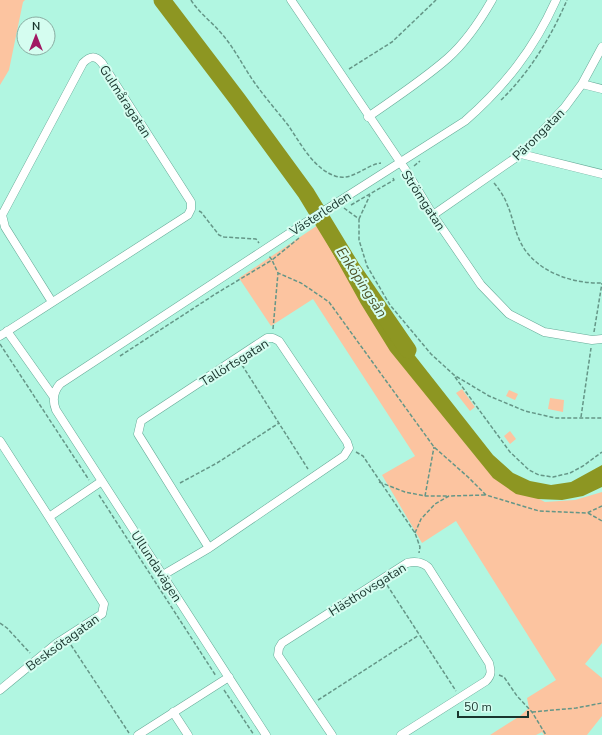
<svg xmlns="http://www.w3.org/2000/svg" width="602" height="735" viewBox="0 0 602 735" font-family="'Nunito Sans',sans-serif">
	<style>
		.green { fill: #fcc4a0 }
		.water { fill: #8d9622 }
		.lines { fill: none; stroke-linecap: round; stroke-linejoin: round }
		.river { stroke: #8d9622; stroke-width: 17 }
		.street-casing { stroke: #66aa97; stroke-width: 9 }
		.path { stroke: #659687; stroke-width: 1.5; stroke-dasharray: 4 2; stroke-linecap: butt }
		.street { stroke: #fff; stroke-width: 8 }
		.labels { text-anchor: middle; stroke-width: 4; stroke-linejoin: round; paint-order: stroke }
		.street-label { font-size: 13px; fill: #19352d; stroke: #d5fdf0 }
		.water-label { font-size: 14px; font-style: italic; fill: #4b5023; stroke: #d5fdf0 }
	</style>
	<rect width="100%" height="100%" fill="#b1f6e1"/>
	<!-- green -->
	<path class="green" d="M0 0H25L23 2 9 70 0 85Z
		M318 225 375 319 414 378 473 453 504 481 545 502 575 500 602 492V643L585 664 602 678V716L587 735H544L542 732 536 735H490L520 716 529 708 527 698 556 680 456 521 422 543 382 475 415 456 313 299 271 326 239 278Z
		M462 389 475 407 470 411 456 393Z
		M509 390 518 394 515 400 506 396Z
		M550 398 564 400 563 412 548 409Z
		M510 431 516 439 510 444 504 436Z"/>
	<!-- water -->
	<path class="water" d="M327 224 368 296 493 455 513 473 530 481 551 485 571 482 602 465V487L583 496 562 500 538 499 516 494 493 478 390 351 361 304 320 230Z"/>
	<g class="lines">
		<!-- river -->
		<path class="river" d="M162 0 238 100 306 193 351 267 408 350"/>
		<defs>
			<path id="street" d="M291 0 407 172 433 215 481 285 509 314 544 332 592 340 602 339
				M582 84 602 89
				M368 117C395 98 423 80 448 58 466 42 480 21 492 0
				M521 154 602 174
				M433 215 521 154 565 107 582 84 602 47
				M7 331 53 396
				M0 336 188 215 191 209V202L102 63C95 55 90 56 83 63L2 215 5 227 52 302
				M0 441 49 517
				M163 575 209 548 344 456 349 448 347 442 279 341 273 338H267L141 421 138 434 209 548
				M0 690 57 643 102 614 104 604 49 517 102 481
				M173 712 188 735
				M138 735 229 677
				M266 735 56 410C52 400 53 392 60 384L305 223 465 121C505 86 534 49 556 0
				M332 735 278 655 279 648 282 643 407 563C415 561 422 562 428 567L489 663C491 671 492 675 486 681L401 735"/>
		</defs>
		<!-- street casing -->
		<use href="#street" class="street-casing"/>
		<!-- path -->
		<path class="path" d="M191 0C199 13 212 22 222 34 234 48 242 64 252 79 263 95 276 110 288 125 301 144 313 168 335 176 352 182 365 165 381 163
			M349 69 392 42 436 0
			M501 100C530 72 551 37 567 0
			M414 166 420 161
			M494 183C499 189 504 196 507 204 512 215 514 228 519 239 532 270 570 284 602 283
			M351 205 394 180 393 178
			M344 208 359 219V240L367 266 390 305 431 354 454 375 489 396 525 411 555 418H602
			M199 211 201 212 219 235 224 237 256 239 259 243
			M359 219 370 195
			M299 238 272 260 278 273 301 283 329 302 434 447 468 477 486 495 539 511 587 513 602 506
			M273 329 278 273
			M594 332 602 283
			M0 344 89 480
			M120 356 217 293 272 260 269 256
			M242 365 308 469
			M455 377 510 452 529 470 539 475 553 477 570 473 583 466 602 452
			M581 417 591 348
			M356 452 363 456 415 533 420 547 419 553
			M379 482 405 492 425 496H447
			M180 483 217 463 279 423
			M99 495 216 676
			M425 496 434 447
			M588 513 602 521
			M415 533 421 519 435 504 449 496 485 495
			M387 585 456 691
			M0 623 7 628 30 653
			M71 645 129 733
			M499 675 504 677 517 696 532 712 546 735
			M224 690 254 735
			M318 700 419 635
			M532 712 576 708 602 703"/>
		<!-- street -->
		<use href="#street" class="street"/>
	</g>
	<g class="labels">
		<!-- street labels -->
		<g class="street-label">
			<text transform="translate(126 101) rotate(57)" y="5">Gulmåragatan</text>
			<text transform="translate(538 134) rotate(-45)" y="5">Pärongatan</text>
			<text transform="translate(424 200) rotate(57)" y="5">Strömgatan</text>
			<text transform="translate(320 213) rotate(-33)" y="5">Västerleden</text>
			<text transform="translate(234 362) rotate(-32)" y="5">Tallörtsgatan</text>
			<text transform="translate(157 566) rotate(57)" y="5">Ullundavägen</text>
			<text transform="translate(367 589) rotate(-32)" y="5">Hästhovsgatan</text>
			<text transform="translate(62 642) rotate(-36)" y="5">Besksötagatan</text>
		</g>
		<!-- water labels -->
		<g class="water-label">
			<text transform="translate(362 282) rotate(57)" y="5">Enköpingsån</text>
		</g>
	</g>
	<!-- north arrow -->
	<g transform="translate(36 36)"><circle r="19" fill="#d5fdf0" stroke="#8aada2"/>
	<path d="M0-3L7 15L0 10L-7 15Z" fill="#a11863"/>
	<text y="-6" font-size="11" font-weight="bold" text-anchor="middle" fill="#19352d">N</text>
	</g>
	<!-- scale -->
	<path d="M458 711v6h70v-6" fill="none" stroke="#19352d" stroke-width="2"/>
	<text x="464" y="711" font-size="12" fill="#19352d" stroke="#d5fdf0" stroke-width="3" paint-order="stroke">50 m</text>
</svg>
